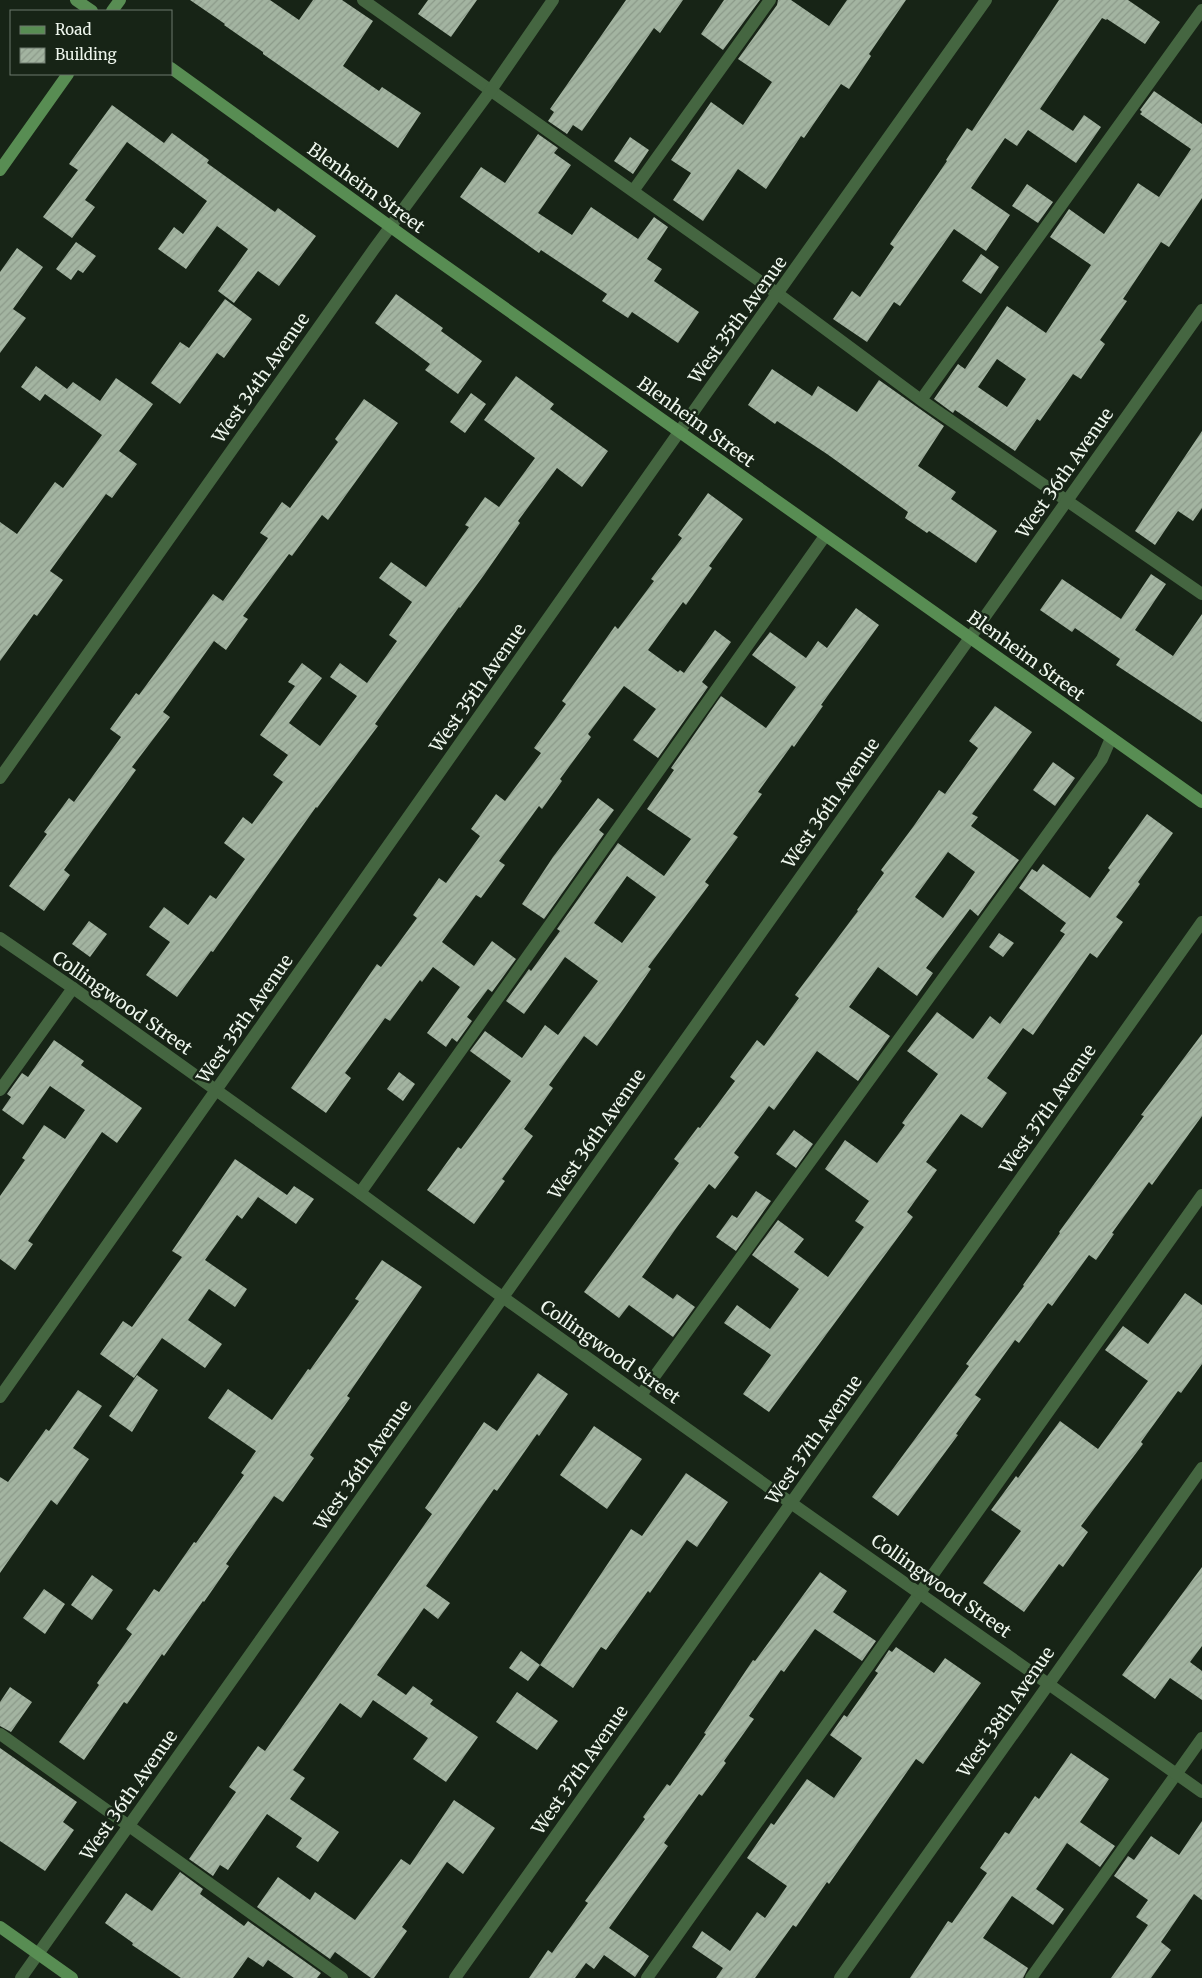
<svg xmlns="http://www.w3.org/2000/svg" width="1202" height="1978" viewBox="0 0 1202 1978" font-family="Merriweather,serif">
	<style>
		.building { fill: url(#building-hatch); fill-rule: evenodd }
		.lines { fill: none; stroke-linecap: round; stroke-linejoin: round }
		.lane { stroke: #456641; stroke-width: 12 }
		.street { stroke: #456641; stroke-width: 12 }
		.secondary { stroke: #588d53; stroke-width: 12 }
		.labels { text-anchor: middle; stroke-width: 5; stroke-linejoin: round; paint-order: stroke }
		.street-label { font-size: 18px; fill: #eef6ed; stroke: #172416 }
	</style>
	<defs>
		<pattern id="building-hatch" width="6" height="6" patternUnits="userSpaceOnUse" patternTransform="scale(1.25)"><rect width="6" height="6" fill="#a3b4a1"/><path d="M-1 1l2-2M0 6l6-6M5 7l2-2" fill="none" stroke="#8c9a8a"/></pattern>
	</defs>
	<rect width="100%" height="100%" fill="#172416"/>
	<!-- building -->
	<path class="building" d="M190 0H270L299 20 313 0H342L373 21 343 66 379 91 382 87 421 113 398 148 263 54V52L224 25 225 24Z
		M428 0H477L451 37 418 14Z
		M626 0H683L660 33 654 28 582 131 573 125 567 134 548 121 554 112 550 109Z
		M724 0H760L723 50 701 34Z
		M778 0H791L829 26 847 0H906L869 54 871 56 849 89 841 84 804 138 801 136 766 189 738 169 703 221 673 200 691 173 671 160 711 102 743 125 772 82 738 59 777 5Z
		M1059 0H1128L1160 22 1145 44 1107 19 1106 20 1102 18 1040 109 1073 131 1084 115 1101 127 1076 163 1028 130 1017 146 1005 138 971 188 1010 215 986 251 954 229 900 306 894 302 867 342 833 319 852 291 860 297 894 247 890 244 947 161 946 160 967 128 972 131Z
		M1154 91 1202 124V198L1169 247 1161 242 1123 299 1127 301 1100 340 1105 344 1081 379 1073 374 1040 421 1037 419 1015 451 955 410 953 413 934 399 958 364 965 369 1007 306 1046 333 1091 265 1050 237 1069 209 1104 234 1138 183 1159 197 1191 149 1140 114 1142 112 1140 110ZM997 359 1026 379 1007 407 978 387Z
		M112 105 164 143 172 133 209 160 207 163 275 212 278 208 316 236 279 286 258 271 234 303 218 291 248 249 217 226 186 269 158 249 174 227 183 234 207 201 127 142 85 200 95 207 72 238 43 217 78 170 69 164Z
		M538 134 558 148 554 153 571 165 538 213 572 235 591 207 638 239 654 217 668 227 647 259 662 269 654 281 699 312 678 343 632 312 628 318 602 301 607 294 541 250 539 253 460 197 481 167 505 183Z
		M630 137 649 150 633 174 614 161Z
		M1027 184 1053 202 1038 223 1012 206Z
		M76 242 96 256 83 273 78 270 71 280 56 269Z
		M17 248 43 267 13 309 26 318 0 353V272Z
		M981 254 999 267 981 294 962 281Z
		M396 294 443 328 441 331 482 361 458 394 425 370 430 364 375 323Z
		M225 299 252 319 224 358 217 353 180 404 151 383 180 342 189 348Z
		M36 366 67 389 73 382 100 401 116 378 153 404 119 451 137 464 112 498 106 494 50 571 63 580 37 616 34 614 0 661V522L17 534 55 482 63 488 102 435 45 394 40 401 21 387Z
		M772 369 812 396 818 386 857 412 879 380 944 426 918 466 956 492 951 499 997 531 976 563 929 531 927 533 905 518 908 512 827 454 777 421 775 424 748 405Z
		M516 376 554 404 550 409 608 451 582 487 557 468 518 521 520 523 484 575 460 608 459 607 375 724 378 726 317 808 316 807 213 952 211 951 177 997 146 975 170 942 149 927 164 907 188 925 210 895 216 899 245 859 224 843 243 817 252 824 283 782 273 775 288 755 260 735 295 686 288 682 302 663 322 678 289 723 320 746 357 696 330 677 340 663 367 683 397 641 389 635 412 602 379 578 391 562 426 587 469 527 465 525 485 497 499 507 535 458 484 420Z
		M471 393 486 404 465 433 450 422Z
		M364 399 398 423 328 520 322 515 292 556 289 554 243 616 248 619 226 650 214 641 163 712 170 717 132 767 136 770 64 870 70 875 44 911 9 886 47 834 44 832 69 798 74 802 121 737 110 729 136 693 139 695 213 594 223 601 268 538 260 533 282 502 290 508 338 442 335 439Z
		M1202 431V508L1193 521 1178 511 1155 545 1135 531Z
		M708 493 743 519 709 566 712 568 686 605 683 602 648 650 678 672 680 670 684 673 715 630 731 642 702 682 708 687 658 758 633 740 656 709 624 686 588 734 591 737 560 779 562 781 542 809 539 806 499 861 505 865 481 898 476 895 442 942 474 966 492 941 516 959 492 992 488 989 467 1017 472 1021 457 1042 452 1038 446 1047 427 1033 460 987 433 967 422 982 420 980 390 1021 385 1018 345 1073 351 1078 326 1113 291 1088 377 964 381 967 417 918 413 915 439 878 446 883 480 836 471 829 496 794 505 801 541 753 534 748 566 704 562 701 615 626 618 629 654 581 651 579 682 538 678 535Z
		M1151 574 1166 584 1135 630 1173 656 1202 614V722L1116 665 1120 659 1075 628 1072 632 1040 610 1062 579 1121 619Z
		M856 608 879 625 821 705 823 706 794 747 792 745 758 792 762 794 733 834 738 837 705 882 709 885 648 967 651 969 622 1011 597 1046 584 1036 549 1085 553 1088 524 1129 533 1136 502 1179 505 1181 474 1224 427 1190 458 1147 461 1149 511 1081 470 1051 485 1031 522 1058 545 1025 558 1035 598 981 565 957 524 1014 506 1001 529 969 531 971 560 931 557 929 618 843 664 876 691 839 647 809 674 770 671 768 721 696 766 728 796 687 752 655 770 632 806 658 818 641 827 648ZM627 876 656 897 622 943 594 923Z
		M995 706 1032 732 972 814 978 817 971 826 1019 860 978 916 970 909 926 968 933 973 917 996 878 967 849 1007 890 1036 858 1081 817 1051 774 1110 769 1106 734 1153 739 1157 715 1189 709 1184 677 1227 642 1277 673 1299 677 1294 695 1307 673 1337 629 1305 619 1318 584 1292 679 1163 674 1159 698 1127 700 1128 735 1081 730 1077 757 1040 764 1046 799 998 795 995 858 911 857 910 884 873 881 870 913 827 939 790 945 794 978 748 969 741ZM948 852 975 872 943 918 915 897Z
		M1053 762 1075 778 1055 806 1033 790Z
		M598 798 614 810 599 830 604 834 544 919 522 904 553 857Z
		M1147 814 1173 833 1138 882 1140 884 1116 917 1123 922 1097 958 1090 953 1033 1035 1023 1028 987 1078 1007 1093 982 1128 961 1114 926 1162 937 1170 907 1212 913 1217 769 1412 743 1394 771 1355 724 1323 737 1305 770 1329 799 1289 752 1255 778 1220 804 1239 794 1252 828 1277 864 1227 855 1221 869 1201 825 1169 845 1140 877 1163 905 1125 902 1123 938 1074 907 1051 937 1012 973 1039 990 1016 1000 1024 1065 934 1060 931 1066 923 1019 888 1032 869 1037 872 1043 864 1090 898 1110 870 1108 868Z
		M89 921 107 934 90 957 72 944Z
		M999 933 1014 943 1003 957 989 947Z
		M1202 1034V1116L1152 1185 1149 1182 1112 1233 1114 1234 1096 1260 1089 1255 1052 1306 1048 1303 1019 1343 1015 1340 975 1395 981 1399 956 1434 958 1435 898 1516 872 1497 969 1366 966 1364 1024 1286 1023 1285 1060 1233 1059 1232 1144 1116 1141 1115Z
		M54 1040 84 1061 81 1065 142 1108 117 1143 102 1132 28 1241 33 1244 15 1270 0 1259V1196L25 1160 22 1158 44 1125 65 1139 85 1110 50 1086 23 1125 2 1110 11 1097 7 1094 22 1073 28 1077Z
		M399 1072 415 1084 403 1101 387 1089Z
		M794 1130 813 1144 796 1168 776 1154Z
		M235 1159 287 1195 294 1186 314 1199 296 1224 258 1197 242 1219 237 1215 205 1260 247 1289 235 1307 209 1289 188 1320 222 1344 205 1368 162 1338 134 1378 100 1354 123 1321 132 1327 182 1257 172 1251Z
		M756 1191 771 1201 736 1251 716 1237 732 1215 737 1218Z
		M382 1260 422 1287 347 1396 350 1398 310 1455 314 1458 283 1502 274 1496 226 1564 229 1566 204 1602 203 1601 164 1656 162 1654 127 1704 124 1702 84 1760 59 1742 99 1685 97 1683 132 1634 126 1629 154 1589 159 1592 194 1542 196 1543 244 1475 241 1473 256 1451 208 1418 228 1389 272 1420 308 1369 310 1370 359 1301 355 1299Z
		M1185 1293 1202 1305V1364L1181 1393 1178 1391 1141 1442 1143 1444 1081 1526 1088 1532 1063 1567 1059 1564 1024 1612 983 1583 1021 1531 991 1510 1016 1476 1018 1478 1060 1421 1098 1449 1148 1381 1105 1350 1123 1326 1148 1344Z
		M538 1373 568 1394 539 1436 537 1434 497 1491 494 1489 426 1586 450 1603 438 1619 424 1608 377 1675 406 1695 413 1686 433 1700 430 1704 478 1737 446 1782 413 1759 428 1738 373 1700 361 1718 340 1703 293 1770 305 1778 290 1799 339 1832 318 1862 296 1847 302 1838 267 1814 228 1870 220 1865 213 1876 189 1859 236 1792 229 1787 258 1746 265 1751 432 1514 425 1508 484 1422 497 1431Z
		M137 1375 158 1390 132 1432 109 1416Z
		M78 1390 102 1406 73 1448 89 1459 57 1505 51 1500 0 1573V1477L8 1482 46 1429 49 1431Z
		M594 1426 642 1459 607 1509 560 1475Z
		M686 1473 728 1502 697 1547 687 1540 650 1593 648 1591 606 1650 601 1647 573 1688 540 1665 631 1529 642 1536Z
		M1202 1567V1646L1190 1662 1202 1671V1700L1170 1678 1155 1699 1122 1675Z
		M820 1572 847 1591 833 1612 876 1641 862 1661 815 1629 784 1672 781 1670 749 1716 754 1719 724 1761 726 1763 702 1796 699 1794 664 1843 668 1846 609 1928 649 1956 635 1977 604 1955 594 1969 586 1963 575 1978H529L548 1950 552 1953 588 1903 585 1901 645 1819 643 1817 667 1784 670 1786 706 1734 704 1733 753 1660 755 1661Z
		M92 1575 113 1590 92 1620 71 1605Z
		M44 1589 65 1604 45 1634 23 1618Z
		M896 1647 934 1673 945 1658 981 1683 923 1764 916 1759 829 1884 827 1882 796 1927 793 1925 755 1978H716L723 1968 692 1947 702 1931 730 1951 757 1912 765 1918 787 1886 747 1858 771 1823 774 1825 807 1779 834 1798 862 1758 830 1735 844 1715 847 1717 878 1673 875 1671 889 1650 892 1652Z
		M521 1651 540 1665 528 1681 509 1668Z
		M10 1687 32 1702 11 1732 0 1726V1702Z
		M517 1692 558 1721 537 1750 496 1722Z
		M0 1748 77 1802 63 1822 74 1830 45 1871 0 1841Z
		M1071 1753 1109 1779 1080 1822 1115 1846 1100 1867 1067 1843 1036 1889 1064 1909 1053 1925 1012 1896 983 1938 1028 1968 1023 1978H910L948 1921 952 1923 987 1873 980 1868 1005 1832 1009 1834 1035 1796 1039 1799Z
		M454 1800 495 1828 463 1874 447 1862 402 1927 407 1931 374 1978H371L335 1952 330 1959 257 1907 278 1877 310 1900 315 1892 355 1920 401 1859 410 1865Z
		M1202 1821V1900L1194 1894 1161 1942 1171 1950 1151 1978H1111L1148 1925 1136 1917 1148 1900 1114 1876 1128 1856 1134 1860 1151 1836 1179 1855Z
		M180 1872 203 1889 200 1894 244 1926 248 1921 321 1973 317 1978H294L268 1960 263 1967 248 1957 233 1978H181L132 1945 133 1943 105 1923 126 1893 152 1911Z"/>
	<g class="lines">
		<!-- lane -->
		<path class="lane" d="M363 0 778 294 921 400 1202 594
			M633 191 770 0
			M921 400 1202 10
			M0 1090 73 988
			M360 1193 825 536
			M641 1395 1102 759 1111 738
			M0 1734 342 1978
			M647 1978 1202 1195
			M1031 1978 1202 1738"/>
		<!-- street -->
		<path class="street" d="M0 778 374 249 491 90 553 0
			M0 938 73 988 360 1193 480 1281 791 1503 1202 1792
			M0 1397 703 398 986 0
			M21 1978 1202 310
			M455 1978 1202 922
			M840 1978 1202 1468"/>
		<!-- secondary -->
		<path class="secondary" d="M76 0 92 11
			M112 11 120 0
			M171 68 413 243 1202 802
			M0 170 68 74
			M0 1927 72 1978"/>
	</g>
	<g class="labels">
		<!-- street labels -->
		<g class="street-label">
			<text transform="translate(366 188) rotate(36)" y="6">Blenheim Street</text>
			<text transform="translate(738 320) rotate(-54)" y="6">West 35th Avenue</text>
			<text transform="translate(261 378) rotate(-55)" y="6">West 34th Avenue</text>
			<text transform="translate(696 422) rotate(36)" y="6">Blenheim Street</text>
			<text transform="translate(1065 473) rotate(-55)" y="6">West 36th Avenue</text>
			<text transform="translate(1026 656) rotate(36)" y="6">Blenheim Street</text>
			<text transform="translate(478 688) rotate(-55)" y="6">West 35th Avenue</text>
			<text transform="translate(831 803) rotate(-55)" y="6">West 36th Avenue</text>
			<text transform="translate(122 1003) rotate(35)" y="6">Collingwood Street</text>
			<text transform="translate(245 1019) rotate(-55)" y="6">West 35th Avenue</text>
			<text transform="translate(1048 1109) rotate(-55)" y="6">West 37th Avenue</text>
			<text transform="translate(597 1134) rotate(-55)" y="6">West 36th Avenue</text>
			<text transform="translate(610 1352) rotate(35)" y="6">Collingwood Street</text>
			<text transform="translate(814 1440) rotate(-55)" y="6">West 37th Avenue</text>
			<text transform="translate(363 1465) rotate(-55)" y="6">West 36th Avenue</text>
			<text transform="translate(941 1586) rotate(35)" y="6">Collingwood Street</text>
			<text transform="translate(1006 1712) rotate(-55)" y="6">West 38th Avenue</text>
			<text transform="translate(580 1770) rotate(-55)" y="6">West 37th Avenue</text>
			<text transform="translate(129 1795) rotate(-55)" y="6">West 36th Avenue</text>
		</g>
	</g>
	<!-- legend -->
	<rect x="10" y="10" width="162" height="65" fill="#172416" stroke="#6d786c"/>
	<rect x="20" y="26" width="25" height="8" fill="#588d53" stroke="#6d786c"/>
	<text x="55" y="35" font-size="15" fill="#eef6ed">Road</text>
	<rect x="20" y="48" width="25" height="15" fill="url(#building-hatch)" stroke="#6d786c"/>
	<text x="55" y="60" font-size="15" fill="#eef6ed">Building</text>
</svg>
